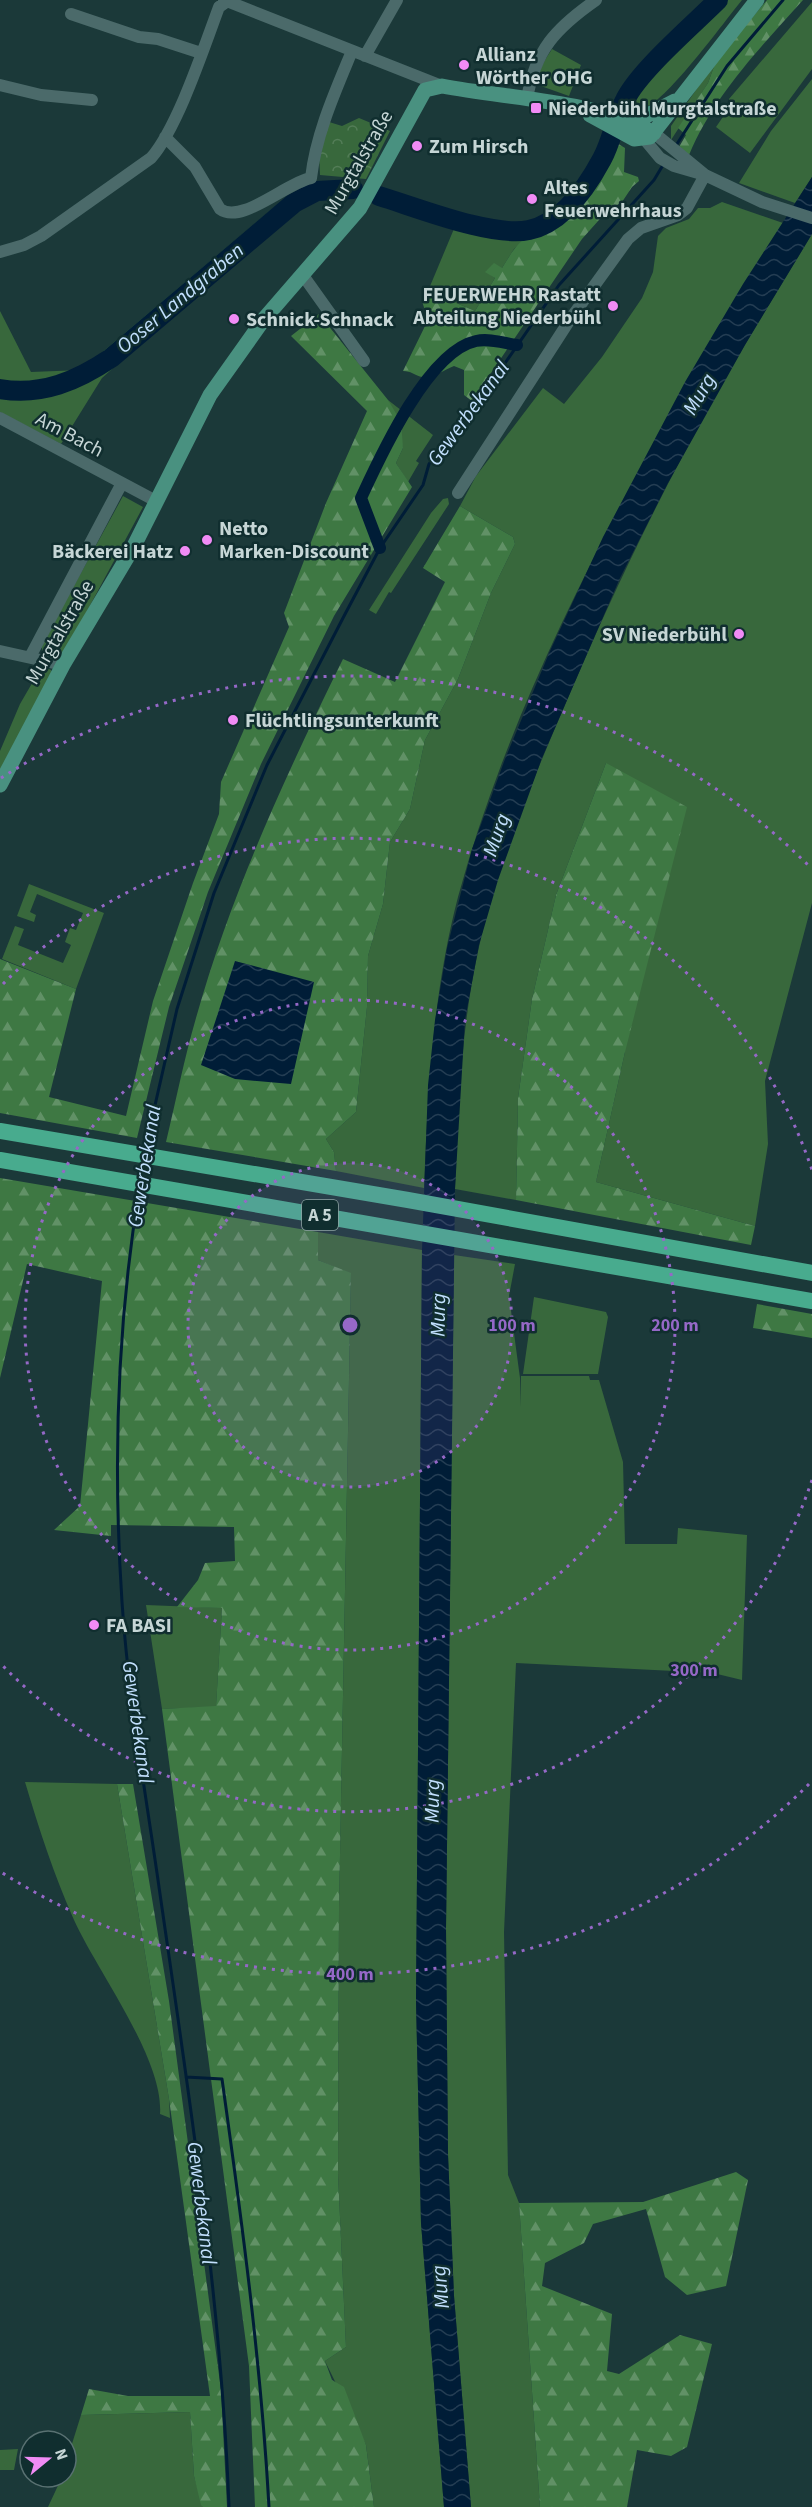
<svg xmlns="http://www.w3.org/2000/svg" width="812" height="2507" viewBox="0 0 812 2507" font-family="'Source Sans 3',sans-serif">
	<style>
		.green { fill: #38683c }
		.forest { fill: url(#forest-firs) }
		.park { fill: url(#park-crowns) }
		.water { fill: url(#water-waves) }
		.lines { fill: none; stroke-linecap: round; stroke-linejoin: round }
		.stream { stroke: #001d37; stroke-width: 3 }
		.canal { stroke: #001d37; stroke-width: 12 }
		.river { stroke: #001d37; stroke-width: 20 }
		.minor { stroke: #4b6a6a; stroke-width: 12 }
		.major { stroke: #499180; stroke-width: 15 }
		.highway { stroke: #48ab8e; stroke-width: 16 }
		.ring { fill: none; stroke: #9568c7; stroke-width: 3; stroke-dasharray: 3 6 }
		.poi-dot { fill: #f08bf5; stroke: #102e2f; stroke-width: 2 }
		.labels { text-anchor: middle; stroke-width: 5; stroke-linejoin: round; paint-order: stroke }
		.shield { fill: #102e2f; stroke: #8fa4a4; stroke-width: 1.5 }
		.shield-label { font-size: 18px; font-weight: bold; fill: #c6d6d6 }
		.poi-label { font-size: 20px; font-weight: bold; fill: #c6d6d6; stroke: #102e2f; text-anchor: start }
		.street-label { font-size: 20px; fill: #c6d6d6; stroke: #102e2f }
		.water-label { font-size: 21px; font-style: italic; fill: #c2e0fe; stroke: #102e2f }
		.centre { fill: #9568c7; stroke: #102e2f; stroke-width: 3 }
		.ring-label { font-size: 18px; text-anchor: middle; font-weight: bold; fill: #9568c7; stroke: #102e2f; stroke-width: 5; stroke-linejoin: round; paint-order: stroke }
	</style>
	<defs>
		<pattern id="forest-firs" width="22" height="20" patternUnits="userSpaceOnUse" patternTransform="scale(1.5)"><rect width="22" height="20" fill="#3e7843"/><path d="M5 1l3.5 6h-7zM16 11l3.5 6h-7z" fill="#619166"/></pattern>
		<pattern id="park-crowns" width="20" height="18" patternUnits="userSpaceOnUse" patternTransform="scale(1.5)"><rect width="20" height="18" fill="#38683c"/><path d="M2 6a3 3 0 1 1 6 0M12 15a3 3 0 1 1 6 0" fill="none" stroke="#537d57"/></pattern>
		<pattern id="water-waves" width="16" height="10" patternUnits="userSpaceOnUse" patternTransform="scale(1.5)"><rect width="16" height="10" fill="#001d37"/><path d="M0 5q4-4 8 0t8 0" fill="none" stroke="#243d53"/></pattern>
	</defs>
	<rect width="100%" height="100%" fill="#1b3939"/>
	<!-- green -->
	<path class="green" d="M708 0H742C724 22 668 99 646 107 636 111 625 110 614 108L628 83Z
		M812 2V69L750 153 716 127 729 108V99Z
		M552 49 581 65 569 96 538 85C537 71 545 60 552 49Z
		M716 61 708 83 671 140V126Z
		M812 79V177L795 203 739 183 771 131Z
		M310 185H316L277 211 87 370C60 384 31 391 0 384V311L31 372 81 370 273 208Z
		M722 202 783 223C740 289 702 358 664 427 581 575 503 732 458 897 433 992 428 1091 424 1188L336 1171 334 1152 326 1139 356 1112 367 1007 368 956 383 904 390 842 410 809 425 740 458 679 491 593 515 544 513 537 460 506 476 476 543 388 564 404 602 357 642 298 653 272 658 236 666 228 689 219 698 208H710Z
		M456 224 509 237 528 236 514 249 502 268 486 271 495 278 475 311 428 291Z
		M812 234V903L765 1081 768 1144 755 1226 596 1182 625 1052 606 763 556 895 532 999 518 1098 516 1200 455 1189C458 1108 461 1027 479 947 496 867 530 787 562 712 605 610 652 510 706 413 739 352 776 294 812 234Z
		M146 335 148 337 102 378 61 444 0 412V393C61 407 103 371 146 335Z
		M388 400 433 435 416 461 419 463 408 482 396 463 403 448Z
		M123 496 143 507 66 650 57 655 44 654 41 646Z
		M448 498 449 504 391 593 389 592 376 614 369 610 431 513 443 499Z
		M42 666 51 670 52 674 0 775V751L20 704Z
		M29 884 104 913 76 989 2 959 15 926 24 929 18 945 63 963 71 945 65 942 70 928 76 930 83 913 37 894 30 912 36 915 34 922 17 916Z
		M318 1232 422 1250 416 2000 421 2223 444 2507H374L366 2445 325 2361 346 2347 338 2174 339 1908 351 1274 318 1260Z
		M454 1255 515 1264 509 1296 520 1378V1407L521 1376H589L590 1380H599L623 1462 625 1544H677L678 1528 747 1535 742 1680 713 1673 516 1663 504 1932 508 2175 519 2203 540 2507H471L454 2296 448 2155 446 1929Z
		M534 1297 606 1312 608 1317 598 1374H523Z
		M146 1605 222 1608 216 1707 162 1709Z
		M25 1782 117 1784 169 2099 170 2118 160 2114C164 2059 97 1971 74 1920 54 1875 39 1829 25 1782Z
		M190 2412 194 2476 203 2507H48L62 2477H66V2463L81 2415Z
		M18 2449 14 2470H0V2450Z"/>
	<!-- forest -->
	<path class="forest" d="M767 0H803C760 48 714 95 689 155L679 147 686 135 678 128 708 83 716 61Z
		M612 140 625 148 624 172 638 177 639 181 632 187 622 202 607 211 582 239 472 401 464 395V370L454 366C444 370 431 379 422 377 414 375 411 371 403 371L428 320 422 301 428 291 475 311 495 278 485 272 494 263 502 268C509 257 516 243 529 236 538 231 546 229 554 223 582 203 603 174 612 140Z
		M319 314 388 400 401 422 403 448 396 463 412 487 334 616 261 764 208 892 169 1007 137 1138 0 1113V959L76 989 49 1097 126 1116 153 1001 193 883 219 814 221 782 289 627 284 613 326 503 367 411 291 336Z
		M460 506 513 537 515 544 491 593 458 679 425 740 410 809 390 842 383 904 368 956 367 1007 356 1112 326 1139 334 1152 336 1171 166 1142C176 1101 184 1059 196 1018 231 893 286 775 343 659L395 682 445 582 423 568Z
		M606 763 687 807 625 1052 596 1182 755 1226 751 1245 516 1200 518 1098 532 999 556 895Z
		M0 1178 318 1232V1260L351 1273 339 1908 338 2174 346 2347 325 2361 332 2380 344 2387 366 2445 374 2507H255L249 2366 162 1709 216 1706 222 1608 177 1607 198 1580 205 1563 235 1561 234 1527 111 1525V1536L54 1530 80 1506 102 1281 27 1264 0 1378Z
		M757 1304 812 1314V1338L753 1328Z
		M117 1784H133L169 2001 221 2390 227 2507H203L201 2505 194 2476 190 2412 81 2415 89 2389 128 2396H210L169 2099Z
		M736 2172 748 2180 726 2286 687 2295 665 2277 646 2209 593 2224 584 2243 545 2263 542 2286 612 2314 607 2371 619 2374 680 2335 712 2344 687 2447 671 2456 637 2450 627 2507H540L519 2203 643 2202Z"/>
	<!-- park -->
	<path class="park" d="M359 118 390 131 366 179 320 175 319 152 329 122 342 126Z"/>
	<!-- water -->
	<path class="water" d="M812 177V234L745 345 668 483 620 578 542 758 498 880 479 945 465 1020 455 1189 446 1929 448 2155 454 2296 471 2507H444L421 2223 416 2000 422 1250 428 1085 435 1020 447 948 472 849 505 759 550 651 603 537 685 382 743 284Z
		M235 961 314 982 291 1084 235 1079 201 1065Z"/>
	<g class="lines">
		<!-- stream -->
		<path class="stream" d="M675 147 727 66 783 0
			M145 1149 177 1009 214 893 267 765 343 618 380 548 423 485 429 464 455 427 474 408 559 285 654 180 663 165
			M141 1178 143 1161
			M139 1191C117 1326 113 1466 122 1602 128 1693 144 1783 157 1873 187 2083 221 2294 229 2507
			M186 2077 222 2079C242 2222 261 2363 269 2507"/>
		<!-- canal -->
		<path class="canal" d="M380 548 361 498C380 457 428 351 476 341 489 338 504 343 517 345"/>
		<!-- river -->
		<path class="river" d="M379 196C416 207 493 238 529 230 562 223 587 187 602 159 612 141 615 118 625 100 639 71 693 25 718 0
			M0 389C42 396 77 381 111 358L294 203 317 191 353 189"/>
		<!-- minor -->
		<path class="minor" d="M224 0 442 86
			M71 14 139 37 158 39 201 53
			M365 56 397 0
			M0 85 41 95 92 100
			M527 99C535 50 556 28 596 0
			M654 133 705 175
			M165 137 195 167 220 209C241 225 286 183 311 178 316 134 335 92 352 51
			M645 140 660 158 674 166 705 175 762 202 812 218
			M0 252 24 245 41 236 151 158C178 127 204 47 219 7L226 2
			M302 274 364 361
			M0 418 156 501
			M458 493 571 318 628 239 641 228 678 215 687 208 705 175
			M0 651 63 665
			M30 657 122 483"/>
		<!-- major -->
		<path class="major" d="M590 115 634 139 650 137 757 0
			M628 119 646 116 675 101
			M0 785 63 665 134 546 210 395 264 319 360 208 425 90 442 86C510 99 593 100 654 133"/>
		<!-- highway -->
		<path class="highway" d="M0 1131 408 1200 812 1273
			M0 1160 812 1301"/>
	</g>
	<!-- distance rings -->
	<circle cx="350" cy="1325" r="162" fill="#9568c7" fill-opacity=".12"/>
	<g class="ring">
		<circle cx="350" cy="1325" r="162"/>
		<circle cx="350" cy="1325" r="325"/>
		<path d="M812 1480A487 487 0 0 1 3 1666M3 984A487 487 0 0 1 812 1170"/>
		<path d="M809 1784A649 649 0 0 1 1 1872M1 778A649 649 0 0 1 809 866"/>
	</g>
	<!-- markers -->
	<g class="poi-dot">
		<circle cx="464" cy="65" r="6"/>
		<rect x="530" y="102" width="12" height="12" rx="3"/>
		<circle cx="417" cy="146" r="6"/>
		<circle cx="532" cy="199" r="6"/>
		<circle cx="613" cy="306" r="6"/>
		<circle cx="234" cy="319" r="6"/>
		<circle cx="207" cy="540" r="6"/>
		<circle cx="185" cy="551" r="6"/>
		<circle cx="739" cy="634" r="6"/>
		<circle cx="233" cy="720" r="6"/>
		<circle cx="94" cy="1625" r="6"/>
	</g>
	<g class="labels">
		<!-- shield labels -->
		<rect class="shield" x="302" y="1200" width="36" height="30" rx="4.5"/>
		<g class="shield-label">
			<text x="320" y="1221">A 5</text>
		</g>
		<!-- poi labels -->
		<g class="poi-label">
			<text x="476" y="61">Allianz<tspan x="476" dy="23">Wörther OHG</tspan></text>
			<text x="548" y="115">Niederbühl Murgtalstraße</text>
			<text x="429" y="153">Zum Hirsch</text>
			<text x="544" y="194">Altes<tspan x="544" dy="23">Feuerwehrhaus</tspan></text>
			<text x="601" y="301" text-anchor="end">FEUERWEHR Rastatt<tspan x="601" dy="23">Abteilung Niederbühl</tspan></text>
			<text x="246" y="326">Schnick-Schnack</text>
			<text x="219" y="535">Netto<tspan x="219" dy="23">Marken-Discount</tspan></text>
			<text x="173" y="558" text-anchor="end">Bäckerei Hatz</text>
			<text x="727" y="641" text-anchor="end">SV Niederbühl</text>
			<text x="245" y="727">Flüchtlingsunterkunft</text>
			<text x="106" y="1632">FA BASI</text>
		</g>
		<!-- street labels -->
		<g class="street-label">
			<text transform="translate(358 162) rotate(-60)" y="7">Murgtalstraße</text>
			<text transform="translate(70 434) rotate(28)" y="7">Am Bach</text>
			<text transform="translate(59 632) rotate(-60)" y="7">Murgtalstraße</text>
		</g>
		<!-- water labels -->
		<g class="water-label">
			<text transform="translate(180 298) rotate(-40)" y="7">Ooser Landgraben</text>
			<text transform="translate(699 394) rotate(-60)" y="7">Murg</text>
			<text transform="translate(468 413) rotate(-54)" y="7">Gewerbekanal</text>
			<text transform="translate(496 835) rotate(-71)" y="7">Murg</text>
			<text transform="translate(144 1166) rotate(-81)" y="7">Gewerbekanal</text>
			<text transform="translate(438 1315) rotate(-89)" y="7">Murg</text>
			<text transform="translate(138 1722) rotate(82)" y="7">Gewerbekanal</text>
			<text transform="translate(432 1801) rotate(-89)" y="7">Murg</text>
			<text transform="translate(202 2203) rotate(83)" y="7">Gewerbekanal</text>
			<text transform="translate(440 2287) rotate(-95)" y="7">Murg</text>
		</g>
	</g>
	<circle cx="350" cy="1325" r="9" class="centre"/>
	<g class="ring-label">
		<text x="512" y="1331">100 m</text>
		<text x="675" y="1331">200 m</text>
		<text x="694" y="1676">300 m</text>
		<text x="350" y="1980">400 m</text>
	</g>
	<!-- north arrow -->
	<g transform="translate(48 2459) rotate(71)"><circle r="28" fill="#102e2f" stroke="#597172" stroke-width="1.5"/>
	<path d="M0-4.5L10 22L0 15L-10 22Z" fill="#f08bf5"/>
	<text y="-9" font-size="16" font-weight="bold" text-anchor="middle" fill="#c6d6d6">N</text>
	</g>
</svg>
